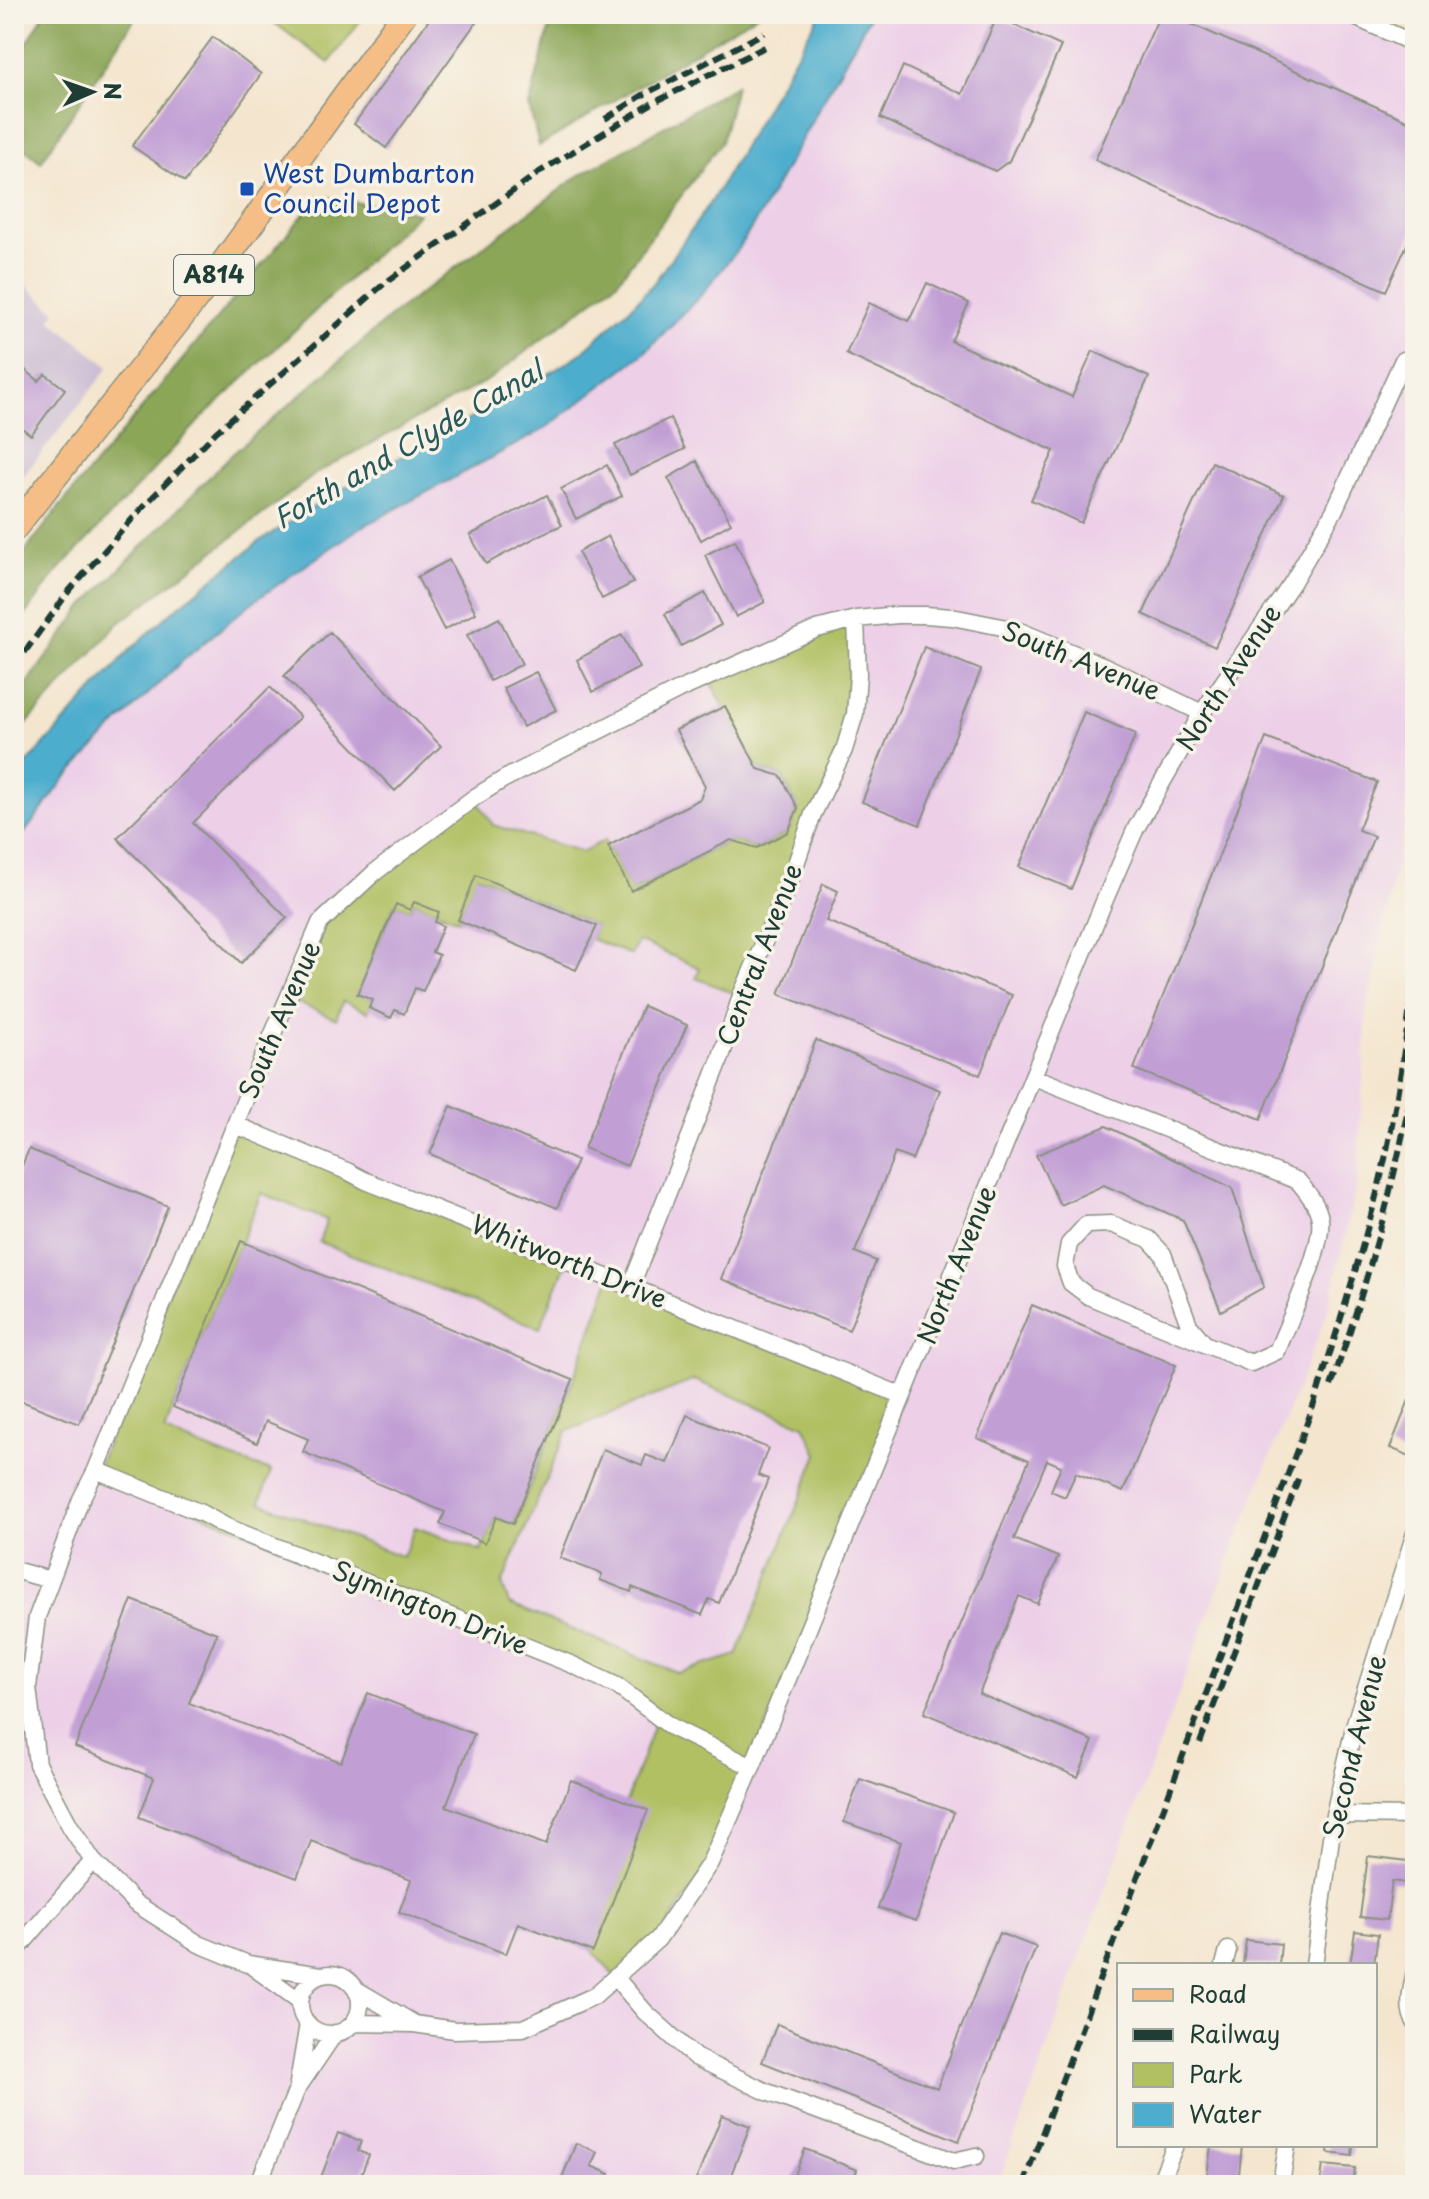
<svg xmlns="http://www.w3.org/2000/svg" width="1429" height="2199" viewBox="0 0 1429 2199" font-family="'Playpen Sans',sans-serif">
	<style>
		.built { fill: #edd0e8 }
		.industrial { fill: #ccbed4 }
		.green { fill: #b0c063; stroke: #687e4c; stroke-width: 2; fill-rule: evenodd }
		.forest { fill: #8ca659; stroke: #567246; stroke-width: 2 }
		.water { fill: #4eadcd; stroke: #367580; stroke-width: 2 }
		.building { fill: #c19fd5 }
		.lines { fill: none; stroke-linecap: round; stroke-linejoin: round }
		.minor-casing { stroke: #8a9181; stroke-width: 19 }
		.primary-casing { stroke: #8a9181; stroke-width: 27 }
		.minor { stroke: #fff; stroke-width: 16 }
		.primary { stroke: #f6be87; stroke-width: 24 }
		.rail { stroke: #1f3d34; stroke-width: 6; stroke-dasharray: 12 6; stroke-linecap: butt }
		.transit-dot { fill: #1a4fb4; stroke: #f7f3e8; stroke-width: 3 }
		.labels { text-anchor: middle; stroke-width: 7; stroke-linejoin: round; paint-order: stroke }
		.shield { fill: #f7f3e8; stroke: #60746a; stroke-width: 2 }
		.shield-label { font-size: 24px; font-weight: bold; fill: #1f3d34 }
		.transit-label { font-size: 26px; fill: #164399; stroke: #f7f3e8; text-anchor: start }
		.street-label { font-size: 26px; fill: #1f3d34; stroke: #f7f3e8 }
		.water-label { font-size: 28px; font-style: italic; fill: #2b595a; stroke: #f7f3e8 }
	</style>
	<rect width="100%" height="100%" fill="#f7f3e8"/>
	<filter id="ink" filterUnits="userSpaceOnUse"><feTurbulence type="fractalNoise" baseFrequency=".0125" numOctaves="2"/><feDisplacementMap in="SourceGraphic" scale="16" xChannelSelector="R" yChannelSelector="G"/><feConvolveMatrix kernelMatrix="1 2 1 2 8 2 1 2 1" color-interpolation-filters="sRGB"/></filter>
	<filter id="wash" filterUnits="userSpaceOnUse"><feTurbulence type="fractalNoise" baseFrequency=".006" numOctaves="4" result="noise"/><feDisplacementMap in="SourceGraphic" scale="32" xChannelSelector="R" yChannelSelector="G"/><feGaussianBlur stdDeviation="1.8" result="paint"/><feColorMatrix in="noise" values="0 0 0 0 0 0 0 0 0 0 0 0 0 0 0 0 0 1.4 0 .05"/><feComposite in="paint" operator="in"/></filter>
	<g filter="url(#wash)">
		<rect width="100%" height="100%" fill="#f4e5ce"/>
		<!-- built -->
		<path class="built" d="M871 14H1331L1415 54V750L1399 851 1367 1008 1357 1183 1327 1314 1230 1557 1076 1967 998 2185H14V847L65 779 109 732 180 663 250 604 358 529 543 430 643 354 702 294 738 249 762 211Z"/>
		<!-- industrial -->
		<path class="industrial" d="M14 274 56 312 50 320 109 367 14 488Z"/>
		<!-- green -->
		<path class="green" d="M262 14H365L329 63Z
			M856 619 855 714 741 996 696 978 700 968 638 941 631 955 591 939 596 926 477 875 458 920 414 902 410 910 395 904 358 993 373 1000 368 1012 343 1001 336 1019 289 999 320 923 475 797 493 825 582 852 605 840 632 891 731 840 757 848 788 832 798 808 782 776 758 769 708 677Z
			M236 1125 567 1261 540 1328 319 1242 327 1220 261 1193 173 1407 165 1432 225 1456 271 1471 260 1502 403 1557 415 1527 481 1551 496 1517 514 1524 572 1383 610 1278 903 1396 710 1863 658 1939 615 1977 593 1952 626 1802 657 1716 617 1686 96 1470ZM694 1380 804 1425 818 1454 737 1655 678 1673 509 1604 502 1584 567 1431Z"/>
		<!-- forest -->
		<path class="forest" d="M44 14H138L41 162 14 141V65Z
			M553 14H758L539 146 529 106Z
			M736 85 722 141 617 282 490 379 317 473 118 624 14 738V701L84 606 228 458 397 311 577 177Z
			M319 196 419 213 203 417 57 572 14 630V566L57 510Z"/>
		<!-- water -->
		<path class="water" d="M820 14H871L762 211 738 249 702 294 643 354 543 430 358 529 250 604 180 663 109 732 65 779 14 847V778L129 651 174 610 260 541 340 490 523 390 580 354 630 308 653 284 713 199Z"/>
		<g id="blocks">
			<!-- building -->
			<path class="building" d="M433 14H482L386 148 354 124Z
				M1160 14H1169L1415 124V227L1386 291 1095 160Z
				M997 17 1061 46 1009 161 995 171 880 118 903 66 962 94Z
				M213 37 261 74 185 182 132 146Z
				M927 283 969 303 951 341 1072 397 1093 351 1149 377 1081 523 1031 500 1054 451 846 354 869 303 909 321Z
				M14 349 22 355 17 363 39 381 45 374 65 389 31 435 14 422Z
				M670 418 685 449 630 475 615 445Z
				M697 461 731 523 701 540 668 478Z
				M1212 462 1284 495 1215 647 1143 614Z
				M607 465 622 496 576 519 561 489Z
				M547 495 562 525 544 533 486 564 470 535Z
				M608 536 633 583 602 599 578 552Z
				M735 540 765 602 736 617 705 555Z
				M449 560 476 613 444 630 417 577Z
				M705 593 721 625 681 646 665 614Z
				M499 618 522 664 490 681 467 635Z
				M330 632 441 746 395 791 284 676Z
				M622 635 639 668 593 692 577 660Z
				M924 647 981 670 920 825 862 802Z
				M536 672 556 710 523 727 503 688Z
				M270 687 300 717 193 823 287 918 241 963 117 838Z
				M725 706 758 769 781 776 798 808 788 832 757 848 731 840 631 891 608 846 700 799 705 786 676 730Z
				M1084 712 1136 734 1071 889 1019 867Z
				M1266 738 1377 782 1358 830 1374 836 1261 1119 1134 1069Z
				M476 875 597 926 576 970 458 920Z
				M823 884 838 891 826 921 1012 995 980 1075 779 994Z
				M414 902 439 912 435 922 443 926 432 952 439 955 423 991 415 988 404 1014 395 1010 391 1018 369 1008 373 1000 357 994 396 904 410 910Z
				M643 1006 687 1025 627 1166 584 1148Z
				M816 1040 940 1090 912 1160 895 1153 855 1252 876 1261 849 1330 721 1279Z
				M451 1106 577 1161 557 1208 430 1154Z
				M1106 1126 1232 1188 1264 1287 1221 1311 1183 1220 1104 1185 1060 1205 1036 1155Z
				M29 1149 168 1206 79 1424 14 1398V1185Z
				M241 1241 573 1380 513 1524 496 1517 485 1543 440 1524 445 1512 303 1452 308 1439 266 1421 257 1443 173 1407Z
				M1032 1305 1176 1365 1123 1492 1076 1473 1065 1497 1051 1491 1061 1466 1047 1460 1014 1539 1058 1557 1038 1604 1019 1596 979 1694 1093 1741 1078 1777 924 1713 1029 1460 977 1438Z
				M1415 1385V1458L1390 1448Z
				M687 1415 768 1448 758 1475 768 1479 719 1603 709 1599 702 1615 632 1587 631 1592 600 1580 602 1574 560 1558 603 1449 642 1465 646 1455 667 1463Z
				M132 1600 217 1633 189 1703 341 1762 368 1693 474 1734 446 1806 546 1845 571 1780 648 1810 593 1952 518 1923 506 1954 399 1912 411 1880 311 1841 297 1878 139 1817 154 1778 75 1747Z
				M860 1779 954 1812 916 1921 878 1908 901 1842 844 1822Z
				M1368 1856 1415 1862V1884L1392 1881 1387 1920 1360 1917Z
				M1355 1931 1378 1934 1374 1965H1350Z
				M999 1933 1036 1947 959 2141 762 2062 777 2024 937 2088Z
				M1246 1940 1281 1944 1279 1965H1243Z
				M722 2115 750 2126 727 2185H694Z
				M338 2133 361 2141 358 2151 369 2155 357 2185H318Z
				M576 2143 597 2152 591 2166 610 2174 605 2185H559Z
				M1211 2145H1242L1238 2185H1206Z
				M1329 2145H1353L1352 2156 1328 2153Z
				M805 2149 857 2170 851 2185H791Z
				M1323 2165 1355 2168 1353 2185H1320Z"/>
		</g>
	</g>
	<g filter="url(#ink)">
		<use href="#blocks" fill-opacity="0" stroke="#8a9181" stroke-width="2"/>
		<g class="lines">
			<defs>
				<path id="minor" d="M1348 14 1415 44
					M1034 1077 1298 1181C1307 1192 1318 1205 1320 1219 1324 1248 1289 1321 1277 1351L1251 1363 1088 1296 1071 1283 1065 1266 1069 1244 1086 1225 1111 1224 1149 1239 1163 1254 1189 1325 1204 1343
					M236 1125 349 1172 366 1181 903 1396
					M631 1286 720 1060 741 996 789 884 813 814 844 750 855 714 858 675 856 619
					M96 1470 201 1513 227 1527 573 1665 617 1686 671 1727 752 1767
					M14 1570 50 1580
					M1334 1815 1415 1816
					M14 1953 93 1861
					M1224 1965 1228 1950
					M1314 1965 1334 1815 1355 1723 1415 1533
					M253 1967 300 2001
					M1415 1971C1412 1987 1406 2008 1415 2022
					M300 2004a30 30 0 1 1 60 0a30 30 0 1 1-60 0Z
					M321 1975 248 1964 199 1944 135 1903 93 1861 70 1826 37 1764 28 1687 37 1617 81 1499 96 1470 247 1095 320 923 374 873 475 797 504 779 679 690 817 629 856 619 898 615H925L952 617 1017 630 1109 668 1202 713
					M615 1977 645 2012 695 2057 767 2092 954 2161 976 2156
					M357 1990 413 2023
					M353 2023 414 2024 455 2030 523 2028 594 1996 658 1939 710 1863 752 1767 1103 904 1136 828 1202 713 1292 583 1334 511 1403 360
					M298 2083 308 2024
					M258 2185 297 2089 335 2033
					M1159 2185 1175 2145
					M1281 2185 1287 2145"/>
				<path id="primary" d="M14 529 210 281 404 14"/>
			</defs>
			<!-- minor casing -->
			<use href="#minor" class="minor-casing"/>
			<!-- primary casing -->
			<use href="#primary" class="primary-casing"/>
			<!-- minor -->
			<use href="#minor" class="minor"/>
			<!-- primary -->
			<use href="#primary" class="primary"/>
			<!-- rail -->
			<path class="rail" d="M605 119 643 95 764 33
				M14 667 69 591 141 509 216 432 385 283 541 171 651 104 765 47
				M1331 1386C1368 1283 1397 1177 1415 1069
				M1200 1743 1299 1477
				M1023 2185 1314 1404C1337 1331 1360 1259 1379 1185 1396 1116 1405 1043 1415 972"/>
		</g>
	</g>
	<!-- markers -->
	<rect class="transit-dot" x="239" y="181" width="16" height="16" rx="4"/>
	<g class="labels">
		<!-- shield labels -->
		<rect class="shield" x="174" y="255" width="80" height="40" rx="6"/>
		<g class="shield-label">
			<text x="214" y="283">A814</text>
		</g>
		<!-- transit labels -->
		<g class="transit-label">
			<text x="263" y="183">West Dumbarton<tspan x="263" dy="30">Council Depot</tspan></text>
		</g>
		<!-- street labels -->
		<g class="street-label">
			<text transform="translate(1081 661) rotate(22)" y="9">South Avenue</text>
			<text transform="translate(1229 678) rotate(-57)" y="9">North Avenue</text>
			<text transform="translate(760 955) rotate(-69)" y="9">Central Avenue</text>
			<text transform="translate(280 1020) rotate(-67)" y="9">South Avenue</text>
			<text transform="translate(569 1262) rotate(22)" y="9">Whitworth Drive</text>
			<text transform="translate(957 1265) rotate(-68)" y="9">North Avenue</text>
			<text transform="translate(430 1608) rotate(22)" y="9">Symington Drive</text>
			<text transform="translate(1355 1747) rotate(-76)" y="9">Second Avenue</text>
		</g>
		<!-- water labels -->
		<g class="water-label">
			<text transform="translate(408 445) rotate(-30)" y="10">Forth and Clyde Canal</text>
		</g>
	</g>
	<!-- margin -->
	<rect width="1429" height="2199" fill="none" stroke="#f7f3e8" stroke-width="48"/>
	<!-- legend -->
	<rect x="1117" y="1963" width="260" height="184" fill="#f7f3e8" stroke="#a1aaa0" stroke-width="2"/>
	<rect x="1133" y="1989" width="40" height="12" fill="#f6be87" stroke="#a1aaa0" stroke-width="2"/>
	<text x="1189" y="2003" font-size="24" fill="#1f3d34">Road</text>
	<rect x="1133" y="2029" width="40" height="12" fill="#1f3d34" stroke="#a1aaa0" stroke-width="2"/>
	<text x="1189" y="2043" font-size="24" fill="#1f3d34">Railway</text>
	<rect x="1133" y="2063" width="40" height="24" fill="#b0c063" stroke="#a1aaa0" stroke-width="2"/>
	<text x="1189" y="2083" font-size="24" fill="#1f3d34">Park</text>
	<rect x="1133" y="2103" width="40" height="24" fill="#4eadcd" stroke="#a1aaa0" stroke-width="2"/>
	<text x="1189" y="2123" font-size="24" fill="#1f3d34">Water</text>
	<!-- north arrow -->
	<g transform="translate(92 92) rotate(88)" stroke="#f7f3e8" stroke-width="6" paint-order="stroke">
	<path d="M0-6L14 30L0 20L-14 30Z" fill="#1f3d34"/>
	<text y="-12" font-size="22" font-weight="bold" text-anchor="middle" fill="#1f3d34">N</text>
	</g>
</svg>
